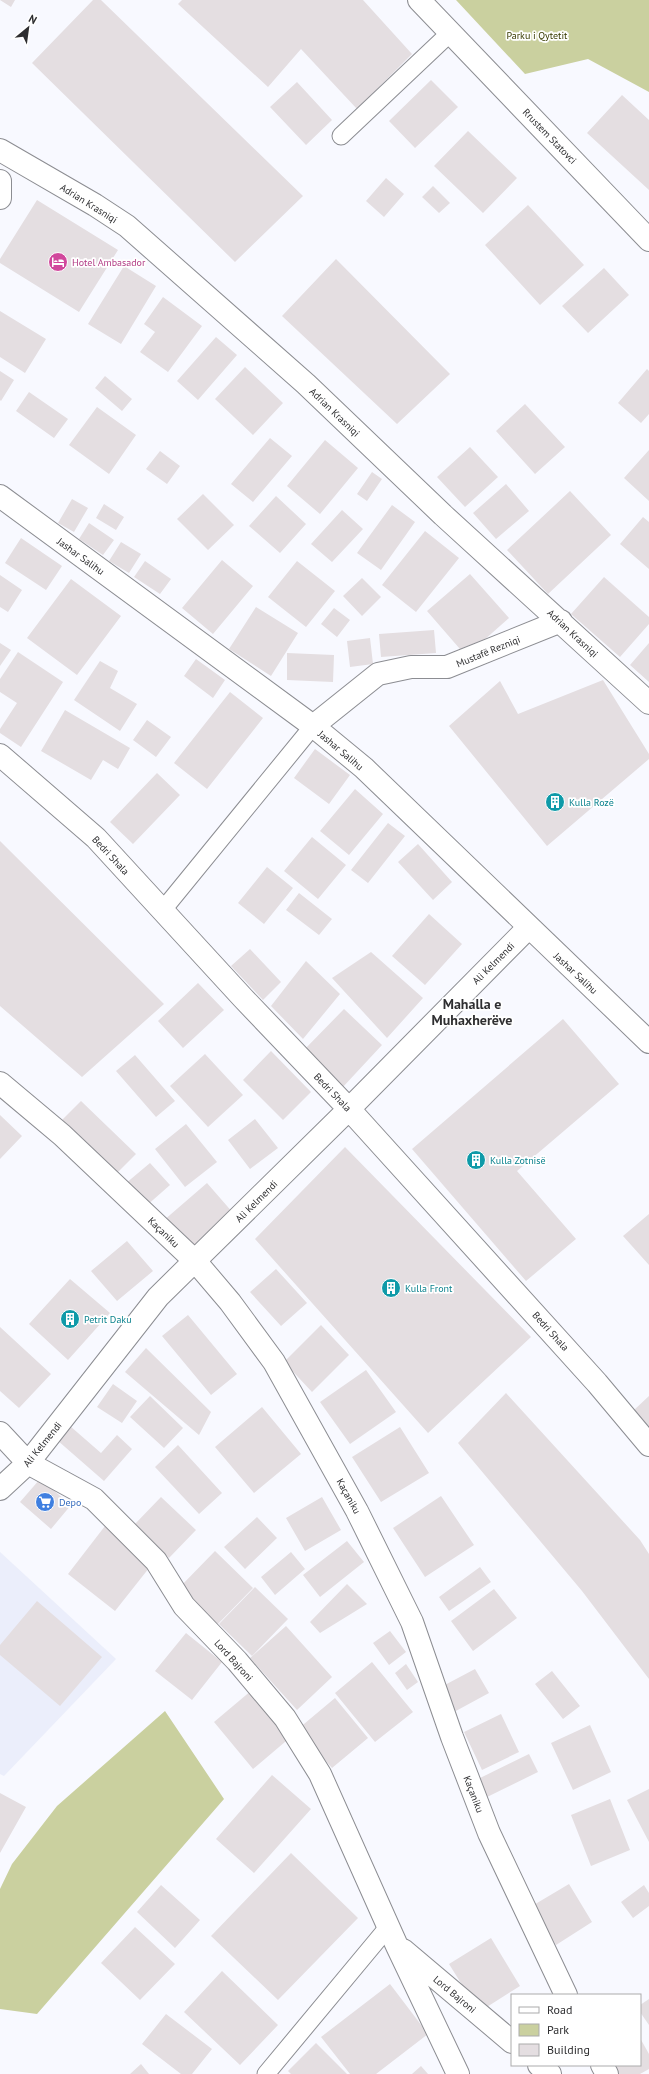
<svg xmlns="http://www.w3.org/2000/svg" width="649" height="2074" viewBox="0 0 649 2074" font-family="'PT Sans',sans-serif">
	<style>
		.built { fill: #ebeefb }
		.green { fill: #cad09f }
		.building { fill: #e4dee1 }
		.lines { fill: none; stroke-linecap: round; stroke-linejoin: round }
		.lane-casing { stroke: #8c8d92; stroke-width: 19 }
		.street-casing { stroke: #8c8d92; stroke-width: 24 }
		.secondary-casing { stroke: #8c8d92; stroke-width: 24 }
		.lane { stroke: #fff; stroke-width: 17 }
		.street { stroke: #fff; stroke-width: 22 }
		.secondary { stroke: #fff; stroke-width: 22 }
		.labels { text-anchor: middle; stroke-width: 3.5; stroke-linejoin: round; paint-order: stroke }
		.park-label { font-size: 10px; fill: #373a00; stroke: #fff }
		.street-label { font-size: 10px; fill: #2e2e30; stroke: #fff }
		.hotel-label { font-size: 10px; fill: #b23c85; stroke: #fff; text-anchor: start }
		.culture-label { font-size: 10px; fill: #0d838f; stroke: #fff; text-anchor: start }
		.shop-label { font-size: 10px; fill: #366cbe; stroke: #fff; text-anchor: start }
		.district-label { font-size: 14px; font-weight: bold; fill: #2e2e30; stroke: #fff }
	</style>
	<rect width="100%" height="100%" fill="#f8f9ff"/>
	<!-- built -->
	<path class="built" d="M0 1552 116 1659 4 1776 0 1774Z"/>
	<!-- green -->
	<path class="green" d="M456 0H649V92L588 59 525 74Z
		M165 1711 224 1799 37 2014 0 2009V1889L12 1864 57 1806Z"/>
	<!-- building -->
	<path class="building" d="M0 0H15L11 7Z
		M93 0H101L303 196 235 262 32 63Z
		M182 0H363L412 54 357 109 301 49 268 87 178 4Z
		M431 80 458 107 415 148 389 121Z
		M297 82 332 120 306 145 270 107Z
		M622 95 649 120V190L587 133Z
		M468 131 517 178 483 213 434 166Z
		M386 178 404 194 384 217 366 201Z
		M433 186 450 203 439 213 422 197Z
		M37 200 118 250 79 312 0 263V259Z
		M528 205 584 265 540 305 485 245Z
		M336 259 450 374 397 424 282 316Z
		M124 266 156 286 121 344 88 324Z
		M604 268 629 295 588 333 562 306Z
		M163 297 202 326 168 372 140 352 155 332 144 324Z
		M0 311 46 339 25 373 0 357Z
		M216 337 237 355 198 400 177 381Z
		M245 367 283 403 253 435 215 399Z
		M647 369 649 371V414L641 423 618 403Z
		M0 371 14 380 1 401 0 400Z
		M105 376 132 399 122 411 95 388Z
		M29 392 68 419 54 438 16 411Z
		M525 404 565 447 535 474 496 431Z
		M97 407 136 435 109 474 69 445Z
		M270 438 292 456 253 502 231 484Z
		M325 440 358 468 320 514 287 486Z
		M470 447 498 477 465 507 437 477Z
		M649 450V501L624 478Z
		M160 451 180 466 167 484 146 469Z
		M372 472 382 479 367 501 357 494Z
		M506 484 529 511 496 539 473 513Z
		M570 491 611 535 548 594 507 550Z
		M203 494 234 525 208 550 177 519Z
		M276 496 306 524 280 553 249 526Z
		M72 499 88 508 74 532 58 523Z
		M104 504 124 517 116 530 96 518Z
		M392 505 415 522 381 570 357 553Z
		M342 510 363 529 332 562 311 544Z
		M643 517 649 522V569L620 544Z
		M89 523 114 540 103 555 79 539Z
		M425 531 459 558 416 612 382 585Z
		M21 538 62 566 46 590 5 563Z
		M121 542 141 554 129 573 109 561Z
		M222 560 253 586 213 634 182 608Z
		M145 561 171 579 160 594 134 577Z
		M297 561 335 591 306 627 268 597Z
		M470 574 509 618 466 656 427 611Z
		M0 575 22 590 8 612 0 607Z
		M604 577 649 617V624L620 657 571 614Z
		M362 578 381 597 362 616 343 596Z
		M71 579 121 616 77 675 27 638Z
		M256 607 298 633 271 676 229 649Z
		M334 608 350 620 337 637 321 624Z
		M434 630 436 653 381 657 379 634Z
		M370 638 373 664 350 667 347 641Z
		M0 643 11 650 0 666Z
		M649 643V682L630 665Z
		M18 652 63 682 21 747 0 733V729L17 703 0 692V679Z
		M287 653 334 655 333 682 287 680Z
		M196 659 225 680 213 698 184 676Z
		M100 661 118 671 110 688 137 704 120 731 74 700Z
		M603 680 649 754V759L547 846 449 726 500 681 518 714Z
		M230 692 263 718 207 789 174 763Z
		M65 710 130 748 118 769 103 760 91 780 41 751Z
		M147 720 171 737 156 757 133 740Z
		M315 749 350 775 329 804 294 778Z
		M157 773 180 795 133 844 110 822Z
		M355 789 383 814 349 855 320 831Z
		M388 823 405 836 368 883 351 870Z
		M312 837 346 865 318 899 284 871Z
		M0 841 164 1004 82 1077 0 1006Z
		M418 844 452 882 433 900 398 862Z
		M267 867 293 888 264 924 238 903Z
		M299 893 332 919 319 935 286 910Z
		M429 914 462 944 425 985 392 956Z
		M250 949 281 982 263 1000 231 966Z
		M371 952 423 998 387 1038 332 978Z
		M306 961 340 994 303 1039 271 1006Z
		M198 983 224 1010 183 1048 158 1021Z
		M344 1009 382 1045 342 1088 303 1051Z
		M563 1019 619 1084 517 1171 576 1239 526 1281 412 1149Z
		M271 1051 311 1092 283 1120 243 1080Z
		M205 1054 243 1095 208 1127 170 1086Z
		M135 1055 175 1101 156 1117 116 1071Z
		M81 1101 136 1154 115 1175 60 1122Z
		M0 1115 22 1136 0 1159Z
		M255 1119 278 1148 250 1169 228 1140Z
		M186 1124 217 1162 185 1187 155 1149Z
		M345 1147 531 1337 428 1433 255 1239Z
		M150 1163 170 1185 145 1207 125 1184Z
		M207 1183 234 1214 191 1252 163 1221Z
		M649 1214V1265L623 1236Z
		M127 1241 153 1271 117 1301 91 1271Z
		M276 1269 307 1303 281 1326 250 1292Z
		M70 1279 110 1313 68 1360 29 1324Z
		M188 1315 237 1374 211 1395 162 1336Z
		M321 1325 349 1355 312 1392 284 1362Z
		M0 1327 51 1374 19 1408 0 1391Z
		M146 1348 211 1412 199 1435 125 1372Z
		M366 1370 396 1412 350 1444 320 1402Z
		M113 1384 137 1401 122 1423 97 1407Z
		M506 1393 640 1540 649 1554V1679L582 1591 458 1443Z
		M150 1396 183 1428 164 1448 130 1417Z
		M649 1396V1427L634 1410Z
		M262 1407 301 1454 254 1493 215 1447Z
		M70 1426 101 1453 117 1435 132 1449 104 1481 57 1440Z
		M400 1427 429 1473 381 1502 352 1457Z
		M178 1445 222 1493 199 1514 155 1467Z
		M40 1479 71 1505 51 1529 20 1502Z
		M441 1496 474 1545 425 1577 393 1528Z
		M161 1497 196 1530 169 1558 134 1525Z
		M322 1497 341 1530 305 1551 286 1518Z
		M257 1517 277 1538 245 1569 224 1547Z
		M105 1526 153 1563 115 1611 68 1574Z
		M347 1541 364 1562 320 1597 303 1575Z
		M215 1551 253 1588 216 1626 178 1589Z
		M291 1552 305 1569 275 1595 261 1577Z
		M480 1567 491 1582 449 1611 439 1597Z
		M347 1584 367 1604 320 1633 310 1622Z
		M255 1587 288 1619 252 1656 219 1624Z
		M494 1589 517 1618 473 1651 451 1621Z
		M37 1601 102 1657 60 1706 0 1655V1645Z
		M286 1626 332 1677 297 1710 250 1658Z
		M390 1631 406 1652 389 1665 373 1643Z
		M186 1633 222 1662 192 1700 155 1671Z
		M372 1662 413 1712 375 1742 335 1693Z
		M406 1664 418 1682 407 1690 395 1673Z
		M475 1669 489 1693 454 1712 441 1687Z
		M552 1671 580 1706 563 1719 535 1684Z
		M252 1690 292 1736 253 1769 214 1722Z
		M335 1698 368 1738 332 1768 298 1729Z
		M501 1714 519 1752 482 1770 464 1732Z
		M590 1725 611 1772 573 1790 551 1743Z
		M529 1754 538 1772 485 1798 476 1780Z
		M272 1775 311 1809 254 1873 216 1839Z
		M649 1789V1842L627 1800Z
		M0 1793 26 1807 0 1853Z
		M610 1799 630 1850 591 1866 571 1815Z
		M291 1853 358 1918 278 2000 211 1936Z
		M569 1884 592 1922 556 1945 532 1906Z
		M161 1885 200 1920 175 1948 137 1912Z
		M644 1885 649 1893V1906L633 1918 621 1902Z
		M135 1927 175 1964 140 2000 101 1963Z
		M491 1938 520 1986 479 2012 449 1964Z
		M222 1971 278 2025 240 2065 184 2012Z
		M390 1984 428 2034 376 2074H350L321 2037Z
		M649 1999V2025L640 2012V2005Z
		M166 2014 212 2049 192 2074H181L142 2044Z
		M640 2038 649 2054V2069L640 2074H613L608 2065H640Z
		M316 2043 347 2074H291L288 2071Z
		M141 2064 149 2074H130Z
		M421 2066 428 2074H412Z"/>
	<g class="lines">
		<defs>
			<path id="lane" d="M341 136 450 33
				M162 911 313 726
				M266 2074 389 1926"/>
			<path id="street" d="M0 150 95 205 127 226 306 384 443 515 649 703
				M0 181V198
				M0 496 313 726 364 768 649 1042
				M313 726 378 674 411 667H447L561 621
				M0 755 96 838 243 998 349 1109 597 1383 649 1445
				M0 1083 62 1135 196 1262 230 1302 274 1362 357 1511 412 1622 452 1737 489 1833 566 1995
				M0 1433 28 1463 94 1499 156 1561 184 1606 237 1661 285 1718 320 1774 397 1946 458 2074
				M0 1489 28 1463 158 1297 349 1109 528 928
				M403 1950 512 2042
				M539 2065 550 2074
				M602 2065 607 2074"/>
			<path id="secondary" d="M419 0 649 240"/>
		</defs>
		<!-- lane casing -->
		<use href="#lane" class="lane-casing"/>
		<!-- street casing -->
		<use href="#street" class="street-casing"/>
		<!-- secondary casing -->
		<use href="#secondary" class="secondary-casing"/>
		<!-- lane -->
		<use href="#lane" class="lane"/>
		<!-- street -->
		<use href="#street" class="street"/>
		<!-- secondary -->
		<use href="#secondary" class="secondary"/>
	</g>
	<!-- icons -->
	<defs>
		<symbol id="hotel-disc" viewBox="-11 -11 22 22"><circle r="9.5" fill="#d1479c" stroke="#fff"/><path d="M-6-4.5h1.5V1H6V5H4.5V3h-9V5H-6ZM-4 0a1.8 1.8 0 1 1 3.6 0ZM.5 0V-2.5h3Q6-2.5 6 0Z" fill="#fff"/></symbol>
		<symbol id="building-disc" viewBox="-11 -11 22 22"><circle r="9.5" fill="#0f9aa8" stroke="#fff"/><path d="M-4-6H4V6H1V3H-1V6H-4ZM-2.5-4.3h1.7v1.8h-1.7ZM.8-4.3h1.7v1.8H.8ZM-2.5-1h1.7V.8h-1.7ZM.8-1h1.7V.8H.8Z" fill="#fff"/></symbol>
		<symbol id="supermarket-disc" viewBox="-11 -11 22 22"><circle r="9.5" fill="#3f7fe0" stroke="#fff"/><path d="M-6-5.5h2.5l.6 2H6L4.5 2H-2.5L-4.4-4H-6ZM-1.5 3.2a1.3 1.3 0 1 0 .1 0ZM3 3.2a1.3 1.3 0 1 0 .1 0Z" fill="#fff"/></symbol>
	</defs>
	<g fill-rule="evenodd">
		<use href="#hotel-disc" x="47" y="251" width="22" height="22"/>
		<use href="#building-disc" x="544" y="791" width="22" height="22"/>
		<use href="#building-disc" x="465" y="1149" width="22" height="22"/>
		<use href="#building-disc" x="380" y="1277" width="22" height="22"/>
		<use href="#building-disc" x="59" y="1308" width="22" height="22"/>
		<use href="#supermarket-disc" x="34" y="1491" width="22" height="22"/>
	</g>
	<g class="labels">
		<!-- park labels -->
		<g class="park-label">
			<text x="537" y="39">Parku i Qytetit</text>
		</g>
		<!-- street labels -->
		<g class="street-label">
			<text transform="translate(550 136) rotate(46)" y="4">Rrustem Statovci</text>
			<text transform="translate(89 203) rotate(32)" y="4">Adrian Krasniqi</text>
			<text transform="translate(335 412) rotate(44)" y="4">Adrian Krasniqi</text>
			<text transform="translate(81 556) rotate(36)" y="4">Jashar Salihu</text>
			<text transform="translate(573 633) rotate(43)" y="4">Adrian Krasniqi</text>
			<text transform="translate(488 651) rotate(-22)" y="4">Mustafë Rezniqi</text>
			<text transform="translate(341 750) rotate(40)" y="4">Jashar Salihu</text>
			<text transform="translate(111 855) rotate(47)" y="4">Bedri Shala</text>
			<text transform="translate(493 963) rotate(-45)" y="4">Ali Kelmendi</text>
			<text transform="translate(576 973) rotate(43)" y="4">Jashar Salihu</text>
			<text transform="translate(333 1092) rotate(46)" y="4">Bedri Shala</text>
			<text transform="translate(256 1201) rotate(-45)" y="4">Ali Kelmendi</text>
			<text transform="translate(164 1232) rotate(44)" y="4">Kaçaniku</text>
			<text transform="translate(551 1331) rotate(48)" y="4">Bedri Shala</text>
			<text transform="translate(42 1444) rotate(-51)" y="4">Ali Kelmendi</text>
			<text transform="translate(349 1496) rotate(61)" y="4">Kaçaniku</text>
			<text transform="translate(234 1660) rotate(48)" y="4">Lord Bajroni</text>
			<text transform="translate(474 1794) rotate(69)" y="4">Kaçaniku</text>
			<text transform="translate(455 1994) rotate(40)" y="4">Lord Bajroni</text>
		</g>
		<!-- hotel labels -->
		<g class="hotel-label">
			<text x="72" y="266">Hotel Ambasador</text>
		</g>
		<!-- culture labels -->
		<g class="culture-label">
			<text x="569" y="806">Kulla Rozë</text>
			<text x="490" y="1164">Kulla Zotnisë</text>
			<text x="405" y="1292">Kulla Front</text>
			<text x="84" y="1323">Petrit Daku</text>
		</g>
		<!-- shop labels -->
		<g class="shop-label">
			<text x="59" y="1506">Depo</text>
		</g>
		<!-- district labels -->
		<g class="district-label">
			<text x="472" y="1009">Mahalla e<tspan x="472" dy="16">Muhaxherëve</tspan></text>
		</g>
	</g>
	<!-- legend -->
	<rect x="511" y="1994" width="130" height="72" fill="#ffffff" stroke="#ababac"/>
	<rect x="519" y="2007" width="20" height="6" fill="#ffffff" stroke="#ababac"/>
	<text x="547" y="2014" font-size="12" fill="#2e2e30">Road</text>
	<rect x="519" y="2024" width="20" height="12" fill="#cad09f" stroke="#ababac"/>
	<text x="547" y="2034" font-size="12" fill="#2e2e30">Park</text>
	<rect x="519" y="2044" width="20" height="12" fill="#e4dee1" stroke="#ababac"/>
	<text x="547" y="2054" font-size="12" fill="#2e2e30">Building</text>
	<!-- north arrow -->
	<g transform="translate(28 28) rotate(29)" stroke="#ffffff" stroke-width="3" paint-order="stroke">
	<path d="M0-3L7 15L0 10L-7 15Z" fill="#2e2e30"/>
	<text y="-6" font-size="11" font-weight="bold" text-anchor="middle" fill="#2e2e30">N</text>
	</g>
</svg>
